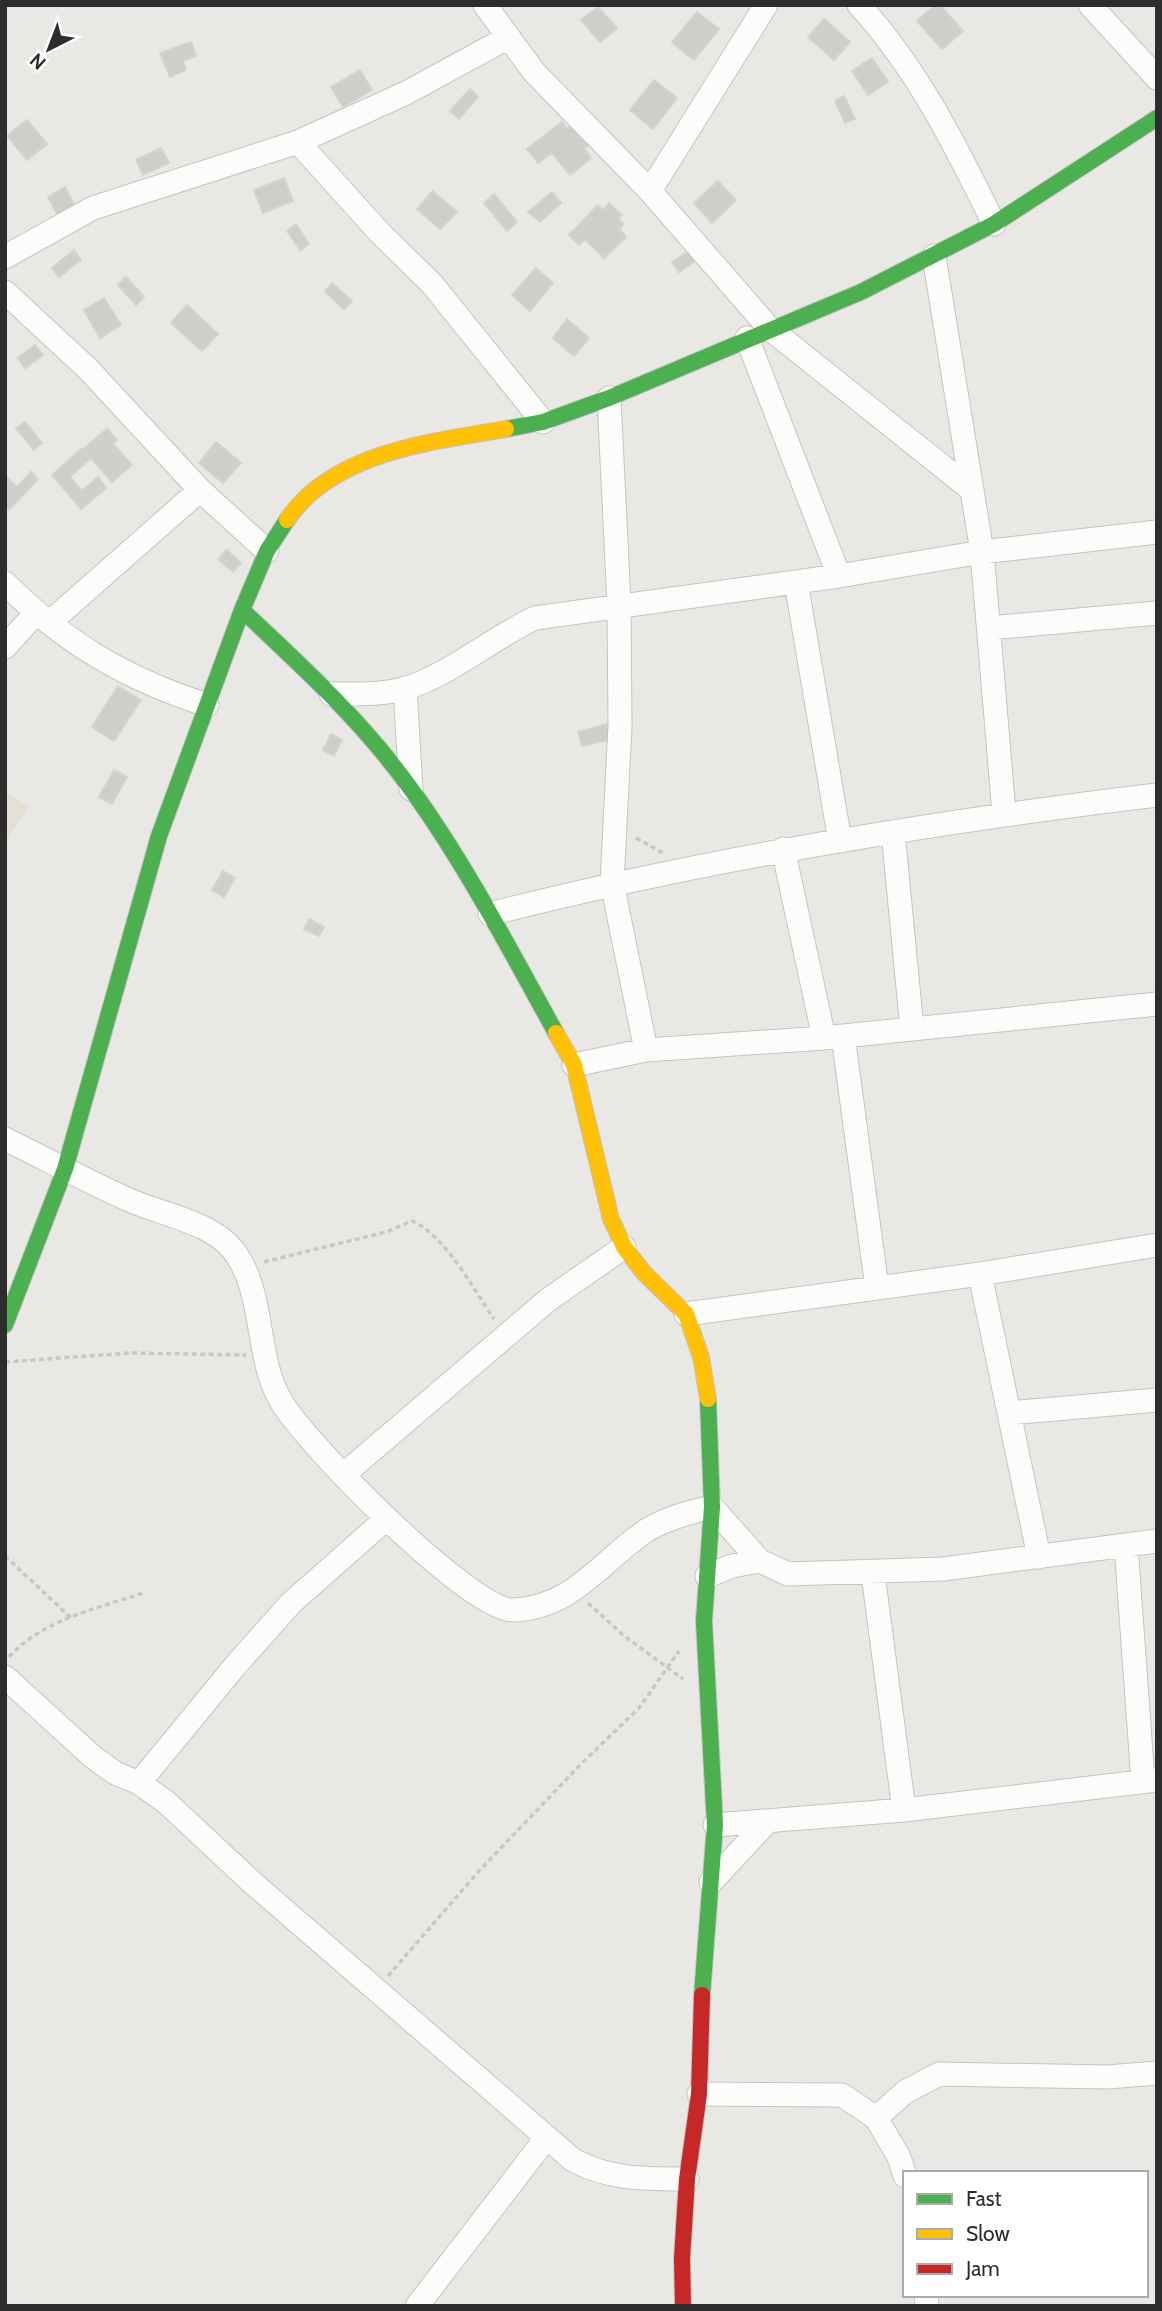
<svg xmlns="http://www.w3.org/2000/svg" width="1162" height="2311" viewBox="0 0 1162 2311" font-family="Cabin,sans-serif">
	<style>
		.education { fill: #e4e0d3 }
		.building { fill: #cfcecb; stroke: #d5d3d0; stroke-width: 2 }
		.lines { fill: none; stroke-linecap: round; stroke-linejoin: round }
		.street-casing { stroke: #c4c4c3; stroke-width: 25 }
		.fast-casing { stroke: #c4c4c3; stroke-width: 18 }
		.slow-casing { stroke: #c4c4c3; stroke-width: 18 }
		.jam-casing { stroke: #c4c4c3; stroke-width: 18 }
		.path { stroke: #c8c8c8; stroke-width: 3.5; stroke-dasharray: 5 3.5; stroke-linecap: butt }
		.street { stroke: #fcfcfb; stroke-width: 23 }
		.fast { stroke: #4caf50; stroke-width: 16 }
		.slow { stroke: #ffc107; stroke-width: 16 }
		.jam { stroke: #c62828; stroke-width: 16 }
	</style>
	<rect width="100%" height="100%" fill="#eae8e4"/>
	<!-- education -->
	<path class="education" d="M5 792 28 807 5 842Z"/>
	<!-- building -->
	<path class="building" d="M935 5H940L963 31 942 49 917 21Z
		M598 7 617 28 600 42 581 20Z
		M697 12 719 29 694 60 672 42Z
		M824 19 850 42 834 60 808 37Z
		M191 42 196 56 183 61 186 70 170 77 160 53Z
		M872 58 888 82 868 95 852 71Z
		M360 70 372 90 343 107 331 87Z
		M654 80 677 98 653 129 630 110Z
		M470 89 478 97 459 119 450 111Z
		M844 96 855 119 845 123 835 101Z
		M27 120 47 144 27 160 7 136Z
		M562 122 567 129 573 124 590 145 584 148 591 158 570 175 552 153 538 163 527 149Z
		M161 148 169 163 143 175 136 160Z
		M284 178 293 201 263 213 254 190Z
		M718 181 736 200 712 223 694 203Z
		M65 187 77 210 60 219 48 197Z
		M433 191 457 212 440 229 417 209Z
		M552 192 561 203 540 222 528 212Z
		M494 194 517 222 507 231 484 203Z
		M609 203 622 215 618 219 623 224 620 229 626 237 604 258 585 239 579 245 569 235 598 205 603 210Z
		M296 224 309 244 300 250 287 231Z
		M695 247 701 257 679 272 672 262Z
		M74 250 81 260 59 277 52 268Z
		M536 268 553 283 530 311 512 295Z
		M126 277 144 297 136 305 118 285Z
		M332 283 352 301 344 309 325 292Z
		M104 298 121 325 100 338 84 310Z
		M187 305 218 334 202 351 171 323Z
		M567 319 589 338 574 356 553 338Z
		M35 345 43 355 25 368 18 358Z
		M25 422 42 443 34 450 16 428Z
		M107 429 117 440 113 444 132 465 112 482 83 449Z
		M216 442 241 463 223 483 199 463Z
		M81 449 90 459 70 477 82 491 98 477 106 488 81 509 52 475Z
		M31 472 38 479 9 510 5 507V476L17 487Z
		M227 550 241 563 233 572 218 559Z
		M118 686 141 700 114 741 92 727Z
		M607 724 612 739 582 746 578 732Z
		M331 734 342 740 334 756 323 750Z
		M114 770 127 777 112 804 99 797Z
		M223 871 235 878 224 897 212 890Z
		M309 919 324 927 319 936 304 929Z"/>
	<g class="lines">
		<defs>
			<path id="street" d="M485 5 534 72 650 191 769 328 972 490
				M859 5C917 68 957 148 994 224
				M1090 5 1157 78
				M298 142 380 233 432 284 543 422
				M650 191 766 5
				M934 256 982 552 1004 813
				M5 257 93 208 298 142 406 93 507 38
				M5 292 88 369 200 490 267 551
				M747 338 839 576
				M609 398 619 604 620 727 612 883 646 1050
				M796 582 840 841
				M5 583C65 643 126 679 207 705
				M49 623 200 490
				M989 628 1157 613
				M5 647 35 614
				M405 688 411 789
				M331 694C356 694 382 695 407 688 451 674 492 638 535 618L839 576 982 552 1157 532
				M893 832 912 1029
				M783 849 824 1038
				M490 914C709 858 932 822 1157 795
				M843 1036 877 1288
				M574 1065 646 1050 824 1038 1157 1004
				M5 1139C48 1160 90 1183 134 1202 165 1215 212 1223 233 1250 266 1292 254 1355 281 1401 304 1442 471 1612 514 1610 574 1607 601 1561 647 1530 667 1518 690 1512 712 1507L760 1561 788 1574 943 1569 1157 1541
				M980 1274 1039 1557
				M686 1314 980 1274 1157 1245
				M1009 1413 1157 1400
				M343 1475 548 1300 624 1247
				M1126 1546 1143 1781
				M873 1574 904 1810
				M707 1576 732 1566 760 1561
				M5 1677 93 1757 115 1773 139 1783 166 1802 255 1885 573 2160C611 2180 645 2179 687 2179
				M139 1783 235 1666 291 1603 385 1520
				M715 1825 904 1810 1157 1780
				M711 1882 768 1821
				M699 2094 842 2095 876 2118 899 2157 905 2176
				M876 2118 905 2092 939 2074 1107 2077 1157 2073
				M926 2295 927 2306
				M417 2306 547 2137"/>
			<path id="fast" d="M506 429 543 422 609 398 861 292 994 224 1157 118
				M242 610C302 666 363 722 411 789 466 865 510 950 556 1033
				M5 1325 65 1169 159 836 242 610 267 551 287 520
				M702 1995 715 1825 704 1621 712 1507 708 1399"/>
			<path id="slow" d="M287 520C333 452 431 442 506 429
				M556 1033 574 1065 611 1219 624 1247 644 1273 686 1314 701 1357 708 1399"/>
			<path id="jam" d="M683 2306 682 2258 687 2179 699 2094 702 1995"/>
		</defs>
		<!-- street casing -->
		<use href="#street" class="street-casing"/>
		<!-- fast casing -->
		<use href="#fast" class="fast-casing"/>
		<!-- slow casing -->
		<use href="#slow" class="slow-casing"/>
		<!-- jam casing -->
		<use href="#jam" class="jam-casing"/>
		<!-- path -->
		<path class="path" d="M636 838 663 853
			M264 1262 386 1232 412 1221C445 1235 474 1290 494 1319
			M5 1362 130 1353 246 1355
			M5 1556 71 1618
			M588 1603 623 1635 683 1679
			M9 1657C43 1619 99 1608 146 1592
			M388 1976 479 1871 581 1764 639 1708 679 1651"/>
		<!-- street -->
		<use href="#street" class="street"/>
		<!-- fast -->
		<use href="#fast" class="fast"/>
		<!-- slow -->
		<use href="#slow" class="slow"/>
		<!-- jam -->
		<use href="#jam" class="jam"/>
	</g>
	<!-- border -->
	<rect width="1162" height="2311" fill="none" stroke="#2d2d2d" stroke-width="14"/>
	<!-- legend -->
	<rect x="903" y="2171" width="245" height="126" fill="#ffffff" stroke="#ababab" stroke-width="2"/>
	<rect x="917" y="2194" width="35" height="10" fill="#4caf50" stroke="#ababab" stroke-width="2"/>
	<text x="966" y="2206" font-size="21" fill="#2d2d2d">Fast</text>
	<rect x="917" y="2229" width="35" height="10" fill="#ffc107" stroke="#ababab" stroke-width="2"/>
	<text x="966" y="2241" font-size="21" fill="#2d2d2d">Slow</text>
	<rect x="917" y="2264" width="35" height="10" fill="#c62828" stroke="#ababab" stroke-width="2"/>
	<text x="966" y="2276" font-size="21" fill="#2d2d2d">Jam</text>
	<!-- north arrow -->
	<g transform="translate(49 49) rotate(222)" stroke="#ffffff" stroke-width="5" paint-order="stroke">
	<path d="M0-5L12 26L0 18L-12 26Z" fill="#2d2d2d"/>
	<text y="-10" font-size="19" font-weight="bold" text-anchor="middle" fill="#2d2d2d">N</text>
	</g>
</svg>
